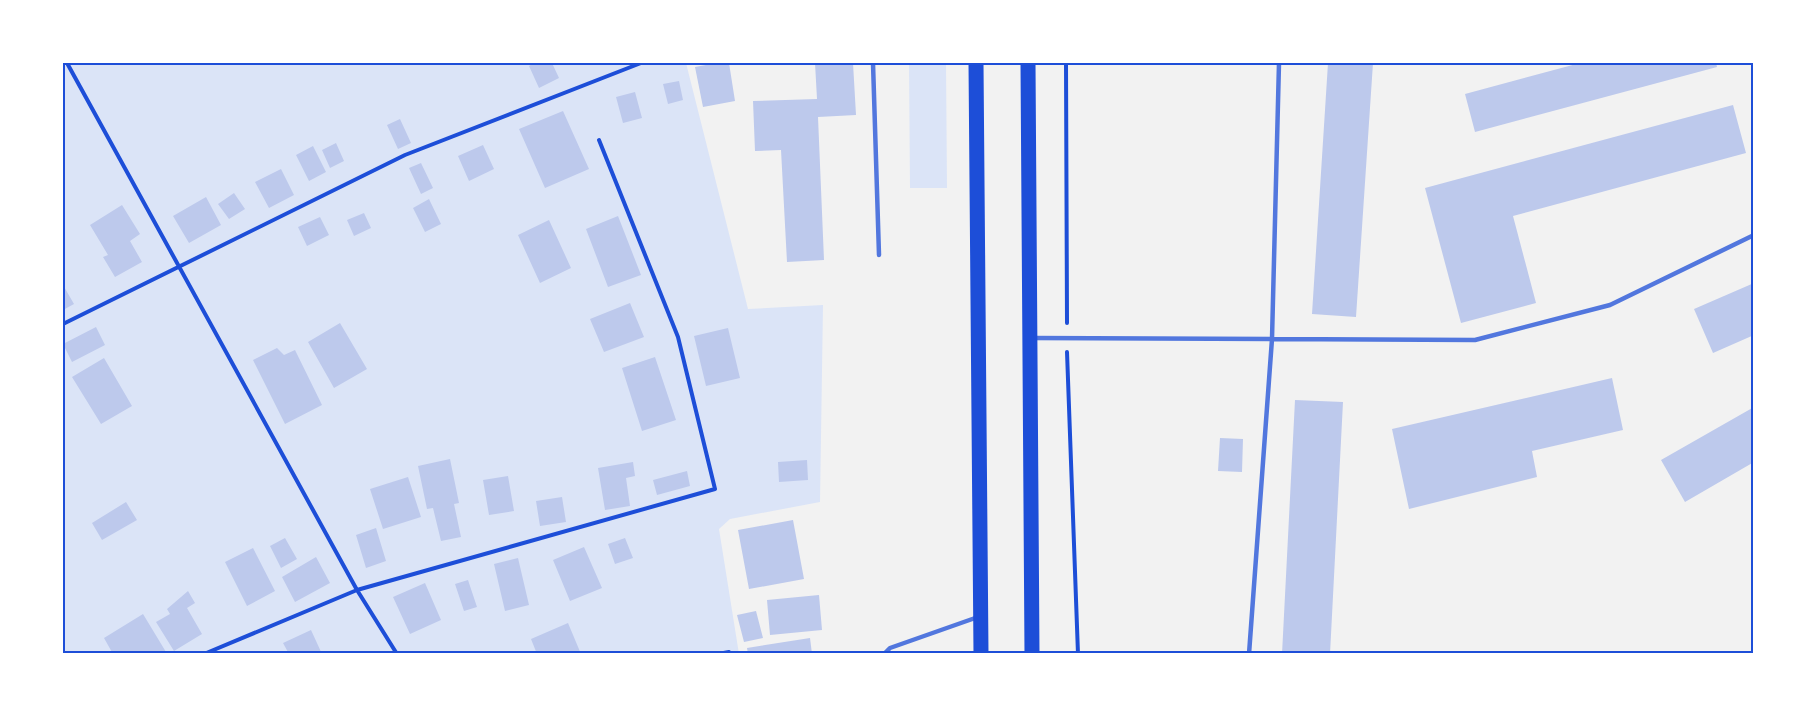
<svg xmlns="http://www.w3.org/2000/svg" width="1817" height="717" viewBox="0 0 1817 717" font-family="Helvetica,sans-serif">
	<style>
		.green { fill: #dbe4f7 }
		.building { fill: #bdc9ec }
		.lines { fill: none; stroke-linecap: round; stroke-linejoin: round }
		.path { stroke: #1d4ed8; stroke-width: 4 }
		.service { stroke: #5277de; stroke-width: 4.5 }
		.primary { stroke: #1d4ed8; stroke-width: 15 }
		.neatline { fill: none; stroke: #1d4ed8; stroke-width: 2 }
	</style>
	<rect width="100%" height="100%" fill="#f2f2f2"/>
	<!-- green -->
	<path class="green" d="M63 63H686L748 309 823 305 820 502 730 519 719 529 739 654H63Z
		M909 63H946L947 188H910Z"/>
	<!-- building -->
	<path class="building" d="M534 63H552L559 78 539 88 529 66Z
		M717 63H729L735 101 703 107 695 67Z
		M815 63H853L856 115 818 117 824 260 787 262 781 150 755 151 753 101 817 99Z
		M1328 63H1373L1356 317 1312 314Z
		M1580 63H1716L1717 67 1475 132 1465 94Z
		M679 81 683 100 668 104 663 84Z
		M635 92 642 118 623 123 616 97Z
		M1733 105 1746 153 1513 216 1536 303 1461 323 1425 188Z
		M563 111 589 169 545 188 519 129Z
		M400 119 411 143 398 149 387 125Z
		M336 143 344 161 330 168 322 150Z
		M483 145 494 169 469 181 458 156Z
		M313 146 326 172 309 181 296 155Z
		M421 163 433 188 421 194 409 168Z
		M281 169 294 195 269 208 255 182Z
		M234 193 245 209 229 219 218 204Z
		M206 197 221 225 189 243 173 216Z
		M429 199 441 224 425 232 413 208Z
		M122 205 140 234 130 241 142 262 115 277 103 257 108 255 90 225Z
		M364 213 371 228 354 236 347 220Z
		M618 216 641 275 608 287 586 229Z
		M320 217 329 235 307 246 298 227Z
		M549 220 571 268 540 283 518 235Z
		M1754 283V335L1713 353 1694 309Z
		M63 285 74 304 63 310Z
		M630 303 644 337 604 352 590 319Z
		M340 323 367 369 334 388 308 342Z
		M96 327 105 345 72 362 63 344Z
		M728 328 740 378 706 386 694 336Z
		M277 348 284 355 295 350 322 405 285 424 253 360Z
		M655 357 676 420 642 431 622 368Z
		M104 358 132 406 101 424 72 377Z
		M1612 378 1623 430 1532 451 1537 477 1409 509 1392 429Z
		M1295 400 1343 402 1330 654H1282Z
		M1754 407V462L1685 502 1661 460Z
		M1220 438 1243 439 1242 472 1218 471Z
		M450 459 459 503 454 504 461 537 441 541 433 508 427 509 418 466Z
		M807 460 808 480 779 482 778 462Z
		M633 462 635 476 626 478 630 506 605 510 598 468Z
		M687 471 690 486 657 495 653 480Z
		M508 476 514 511 489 515 483 480Z
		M408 477 421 517 383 529 370 489Z
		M562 497 566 522 540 526 536 501Z
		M126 502 137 520 102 540 92 523Z
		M793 520 804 579 749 589 738 530Z
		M376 528 386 561 366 568 356 535Z
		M285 538 297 559 281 568 270 546Z
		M625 538 633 558 615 564 608 544Z
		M584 547 602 588 570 601 553 560Z
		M253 548 275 591 247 606 225 562Z
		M316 557 330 583 295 602 282 577Z
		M518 558 529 605 505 611 494 564Z
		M468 580 477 607 464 611 455 584Z
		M425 583 441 620 410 634 393 597Z
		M188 591 195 603 187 608 202 634 174 651 156 622 170 614 167 609Z
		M819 595 822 630 770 635 767 600Z
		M756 611 763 638 744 642 737 615Z
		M143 614 166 652 113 654 104 638Z
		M568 623 581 654H537L531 639Z
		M311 630 322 654H289L283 643Z
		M810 638 812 654H748L747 648Z"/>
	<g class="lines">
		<!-- path -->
		<path class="path" d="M67 63 357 590 397 654
			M1066 63 1067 323
			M63 324 405 155 641 63
			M1067 352 1078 654
			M204 654 357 590 715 489 678 337 599 140
			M718 654 729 652"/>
		<!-- service -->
		<path class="service" d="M873 63 879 255
			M1033 338 1475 340 1610 305 1754 235
			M884 654 890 648 978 617
			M1249 654 1272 339 1279 63"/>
		<!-- primary -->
		<path class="primary" d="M976 63 981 654
			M1028 63 1032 654"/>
	</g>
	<!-- border -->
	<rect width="1817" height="717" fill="none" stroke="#ffffff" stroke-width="129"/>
	<rect x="64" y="64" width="1688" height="588" class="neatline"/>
</svg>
